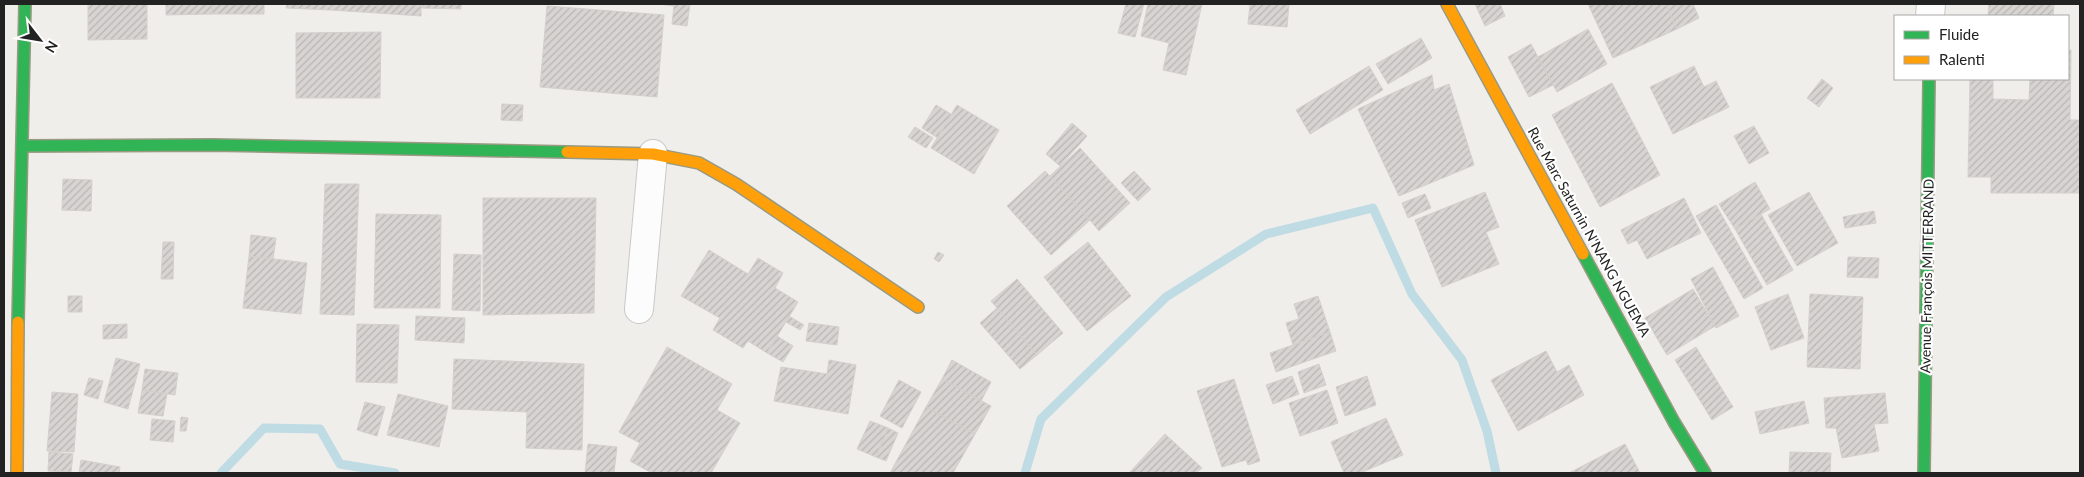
<svg xmlns="http://www.w3.org/2000/svg" width="2084" height="477" viewBox="0 0 2084 477" font-family="Lato,sans-serif">
	<style>
		.lines { fill: none; stroke-linecap: round; stroke-linejoin: round }
		.stream { stroke: #bfdbe3; stroke-width: 9 }
		.building { fill: url(#building-hatch); stroke: #d3d0cc }
		.street-casing { stroke: #c9c8c7; stroke-width: 30 }
		.fast-casing { stroke: #999a82; stroke-width: 14 }
		.slow-casing { stroke: #999a82; stroke-width: 14 }
		.street { stroke: #fdfcfc; stroke-width: 28 }
		.fast { stroke: #30b455; stroke-width: 11 }
		.slow { stroke: #ff9f0a; stroke-width: 11 }
		.labels { text-anchor: middle; stroke-width: 4.5; stroke-linejoin: round; paint-order: stroke }
		.street-label { font-size: 14px; fill: #222; stroke: #fff }
	</style>
	<defs>
		<pattern id="building-hatch" width="6" height="6" patternUnits="userSpaceOnUse" patternTransform="scale(1.25)"><rect width="6" height="6" fill="#d7d4d2"/><path d="M-1 1l2-2M0 6l6-6M5 7l2-2" fill="none" stroke="#b8b6b4"/></pattern>
	</defs>
	<rect width="100%" height="100%" fill="#f0eeeb"/>
	<g class="lines">
		<!-- stream -->
		<path class="stream" d="M221 473 264 428 320 429 340 464 395 473
			M1025 473 1041 419 1166 297 1266 234 1373 208 1412 294 1462 360 1487 431 1496 473"/>
	</g>
	<!-- building -->
	<path class="building" d="M88 4H147V39L88 40Z
		M166 4H212V14L166 15Z
		M212 4H264V14H212Z
		M287 4H331L330 10 286 8Z
		M331 4H377V13L330 10Z
		M377 4H421V16L377 13Z
		M422 4H461V9L422 8Z
		M659 4H690L687 26 672 24 674 6Z
		M1126 4H1144L1135 37 1118 33Z
		M1148 4H1202L1186 75 1163 70 1169 43 1141 36Z
		M1250 4H1289L1287 27 1248 24Z
		M1475 4H1500L1505 16 1485 26Z
		M1588 4H1666L1677 29 1613 58Z
		M1666 4H1693L1699 18 1677 29Z
		M1989 4H2054L2053 16H1988Z
		M547 6 664 15 657 97 540 87Z
		M1588 29 1607 64 1557 92 1538 57Z
		M381 32 380 98H296V33Z
		M1421 38 1432 58 1388 84 1376 64Z
		M1531 44 1553 85 1529 97 1508 57Z
		M2068 50H2071L2070 120H2080V193H1991V177H1968L1970 79H1993V99L2029 100 2030 79H2068Z
		M1369 66 1383 90 1310 134 1296 110Z
		M1694 66 1704 87 1716 81 1729 107 1673 134 1650 87Z
		M1432 75 1434 90 1449 84 1474 165 1399 196 1358 109Z
		M1822 79 1833 88 1819 107 1807 98Z
		M1612 83 1660 175 1600 207 1552 115Z
		M502 104 523 105 522 121 501 120Z
		M936 105 951 114 938 138 922 128Z
		M957 105 999 130 974 174 931 148Z
		M1072 123 1087 136 1060 166 1046 154Z
		M1754 126 1769 153 1749 164 1734 136Z
		M915 127 933 138 926 148 908 137Z
		M1080 148 1120 192 1090 220 1050 176Z
		M1045 171 1090 220 1051 255 1007 206Z
		M1134 171 1151 189 1138 201 1121 183Z
		M63 179 92 180 91 211 62 210Z
		M1755 182 1770 209 1735 229 1719 204Z
		M325 184H359L354 315 320 314Z
		M1120 192 1130 203 1099 231 1090 220Z
		M1485 192 1499 227 1486 232 1499 264 1442 287 1415 220Z
		M1809 192 1838 243 1797 266 1768 215Z
		M1425 194 1431 208 1408 218 1402 203Z
		M483 198H596L594 313 483 315Z
		M1684 198 1701 233 1647 259 1637 240 1628 244 1621 230Z
		M1716 205 1763 288 1744 299 1696 216Z
		M1874 211 1876 223 1845 228 1843 217Z
		M376 214 441 215 440 308H374Z
		M1761 214 1793 270 1767 285 1735 229Z
		M251 235 276 238 273 259 249 256Z
		M163 242H174L173 279H161Z
		M1088 242 1131 296 1087 331 1044 277Z
		M709 250 748 274 758 258 783 273 775 288 798 302 767 353 748 341 743 348 713 330 720 318 681 296Z
		M938 252 944 255 939 262 934 259Z
		M454 254 481 255 480 311 452 310Z
		M249 256 307 263 301 314 243 308Z
		M1848 257 1879 258 1878 278 1847 277Z
		M1713 267 1739 316 1716 328 1691 279Z
		M1017 279 1063 333 1037 355 991 301Z
		M1693 289 1715 326 1667 355 1645 318Z
		M1788 294 1804 338 1771 350 1755 307Z
		M1810 294 1863 297 1860 369 1807 367Z
		M68 296H82V312H68Z
		M1318 296 1330 332 1293 345 1286 323 1299 319 1294 304Z
		M997 308 1037 355 1020 369 980 323Z
		M416 316 465 318 464 343 415 340Z
		M789 316 804 325 800 330 786 322Z
		M809 323 839 327 837 345 806 341Z
		M127 324V338L103 339V325Z
		M357 324 399 325 397 383 356 382Z
		M1330 332 1336 351 1276 372 1270 353Z
		M777 336 793 346 783 362 767 353Z
		M667 347 732 384 717 410 740 423 711 473H652L630 461 640 443 619 432Z
		M1696 347 1733 407 1712 420 1675 360Z
		M1546 351 1557 372 1569 365 1584 395 1518 431 1491 380Z
		M116 358 140 364 128 409 104 402Z
		M454 359 584 364 582 450 526 448 527 412 452 409Z
		M829 360 856 365 848 414 774 401 781 367 827 374Z
		M952 360 991 382 981 401 942 379Z
		M1319 364 1326 385 1304 393 1298 372Z
		M145 369 178 373 175 395 142 390Z
		M1292 376 1299 394 1273 404 1266 385Z
		M1367 376 1376 405 1345 416 1336 387Z
		M89 378 103 381 98 399 84 395Z
		M942 379 991 406 975 434 926 407Z
		M1234 379 1260 461 1248 465 1246 460 1222 467 1197 391Z
		M899 380 921 392 902 428 880 416Z
		M142 390 167 394 163 416 138 413Z
		M1327 390 1338 423 1300 436 1289 403Z
		M52 392 78 394 74 452 47 451Z
		M1885 393 1888 423 1874 424 1879 451 1842 458 1836 428H1826L1824 398Z
		M398 394 448 406 439 447 387 435Z
		M1804 401 1809 423 1760 434 1755 412Z
		M365 402 385 407 377 436 357 430Z
		M926 407 975 434 953 473H890Z
		M181 417 188 418 186 431H180Z
		M1386 418 1403 455 1360 473H1344L1331 442Z
		M152 419 175 421 173 442 150 440Z
		M870 421 888 428 876 457 857 449Z
		M888 428 898 433 886 461 876 457Z
		M1165 434 1202 468 1196 473H1129Z
		M588 444 617 447 614 473H585Z
		M1625 444 1640 473H1569Z
		M49 452 73 454 71 472 48 471Z
		M1790 452 1831 453 1830 473H1789Z
		M81 460 120 467 119 473H79Z"/>
	<g class="lines">
		<defs>
			<path id="street" d="M1930 16 1931 4
				M639 309 653 154"/>
			<path id="fast" d="M22 146 212 145 567 152
				M1583 254 1674 422 1705 473
				M18 322 25 4
				M1924 473 1929 79"/>
			<path id="slow" d="M1447 4 1583 254
				M567 152 653 154 699 163 736 184 918 307
				M17 473 18 322"/>
		</defs>
		<!-- street casing -->
		<use href="#street" class="street-casing"/>
		<!-- fast casing -->
		<use href="#fast" class="fast-casing"/>
		<!-- slow casing -->
		<use href="#slow" class="slow-casing"/>
		<!-- street -->
		<use href="#street" class="street"/>
		<!-- fast -->
		<use href="#fast" class="fast"/>
		<!-- slow -->
		<use href="#slow" class="slow"/>
	</g>
	<g class="labels">
		<!-- street labels -->
		<g class="street-label">
			<text transform="translate(1589 232) rotate(61)" y="5">Rue Marc Saturnin N'NANG NGUEMA</text>
			<text transform="translate(1927 276) rotate(-89)" y="5">Avenue François MITTERRAND</text>
		</g>
	</g>
	<!-- border -->
	<rect width="2084" height="477" fill="none" stroke="#222222" stroke-width="10"/>
	<!-- legend -->
	<rect x="1894" y="15" width="175" height="65" fill="#ffffff" stroke="#a7a7a7"/>
	<rect x="1904" y="31" width="25" height="8" fill="#30b455" stroke="#a7a7a7"/>
	<text x="1939" y="40" font-size="15" fill="#222222">Fluide</text>
	<rect x="1904" y="56" width="25" height="8" fill="#ff9f0a" stroke="#a7a7a7"/>
	<text x="1939" y="65" font-size="15" fill="#222222">Ralenti</text>
	<!-- north arrow -->
	<g transform="translate(40 40) rotate(121)" stroke="#ffffff" stroke-width="4" paint-order="stroke">
	<path d="M0-4L9 19L0 12L-9 19Z" fill="#222222"/>
	<text y="-8" font-size="14" font-weight="bold" text-anchor="middle" fill="#222222">N</text>
	</g>
</svg>
